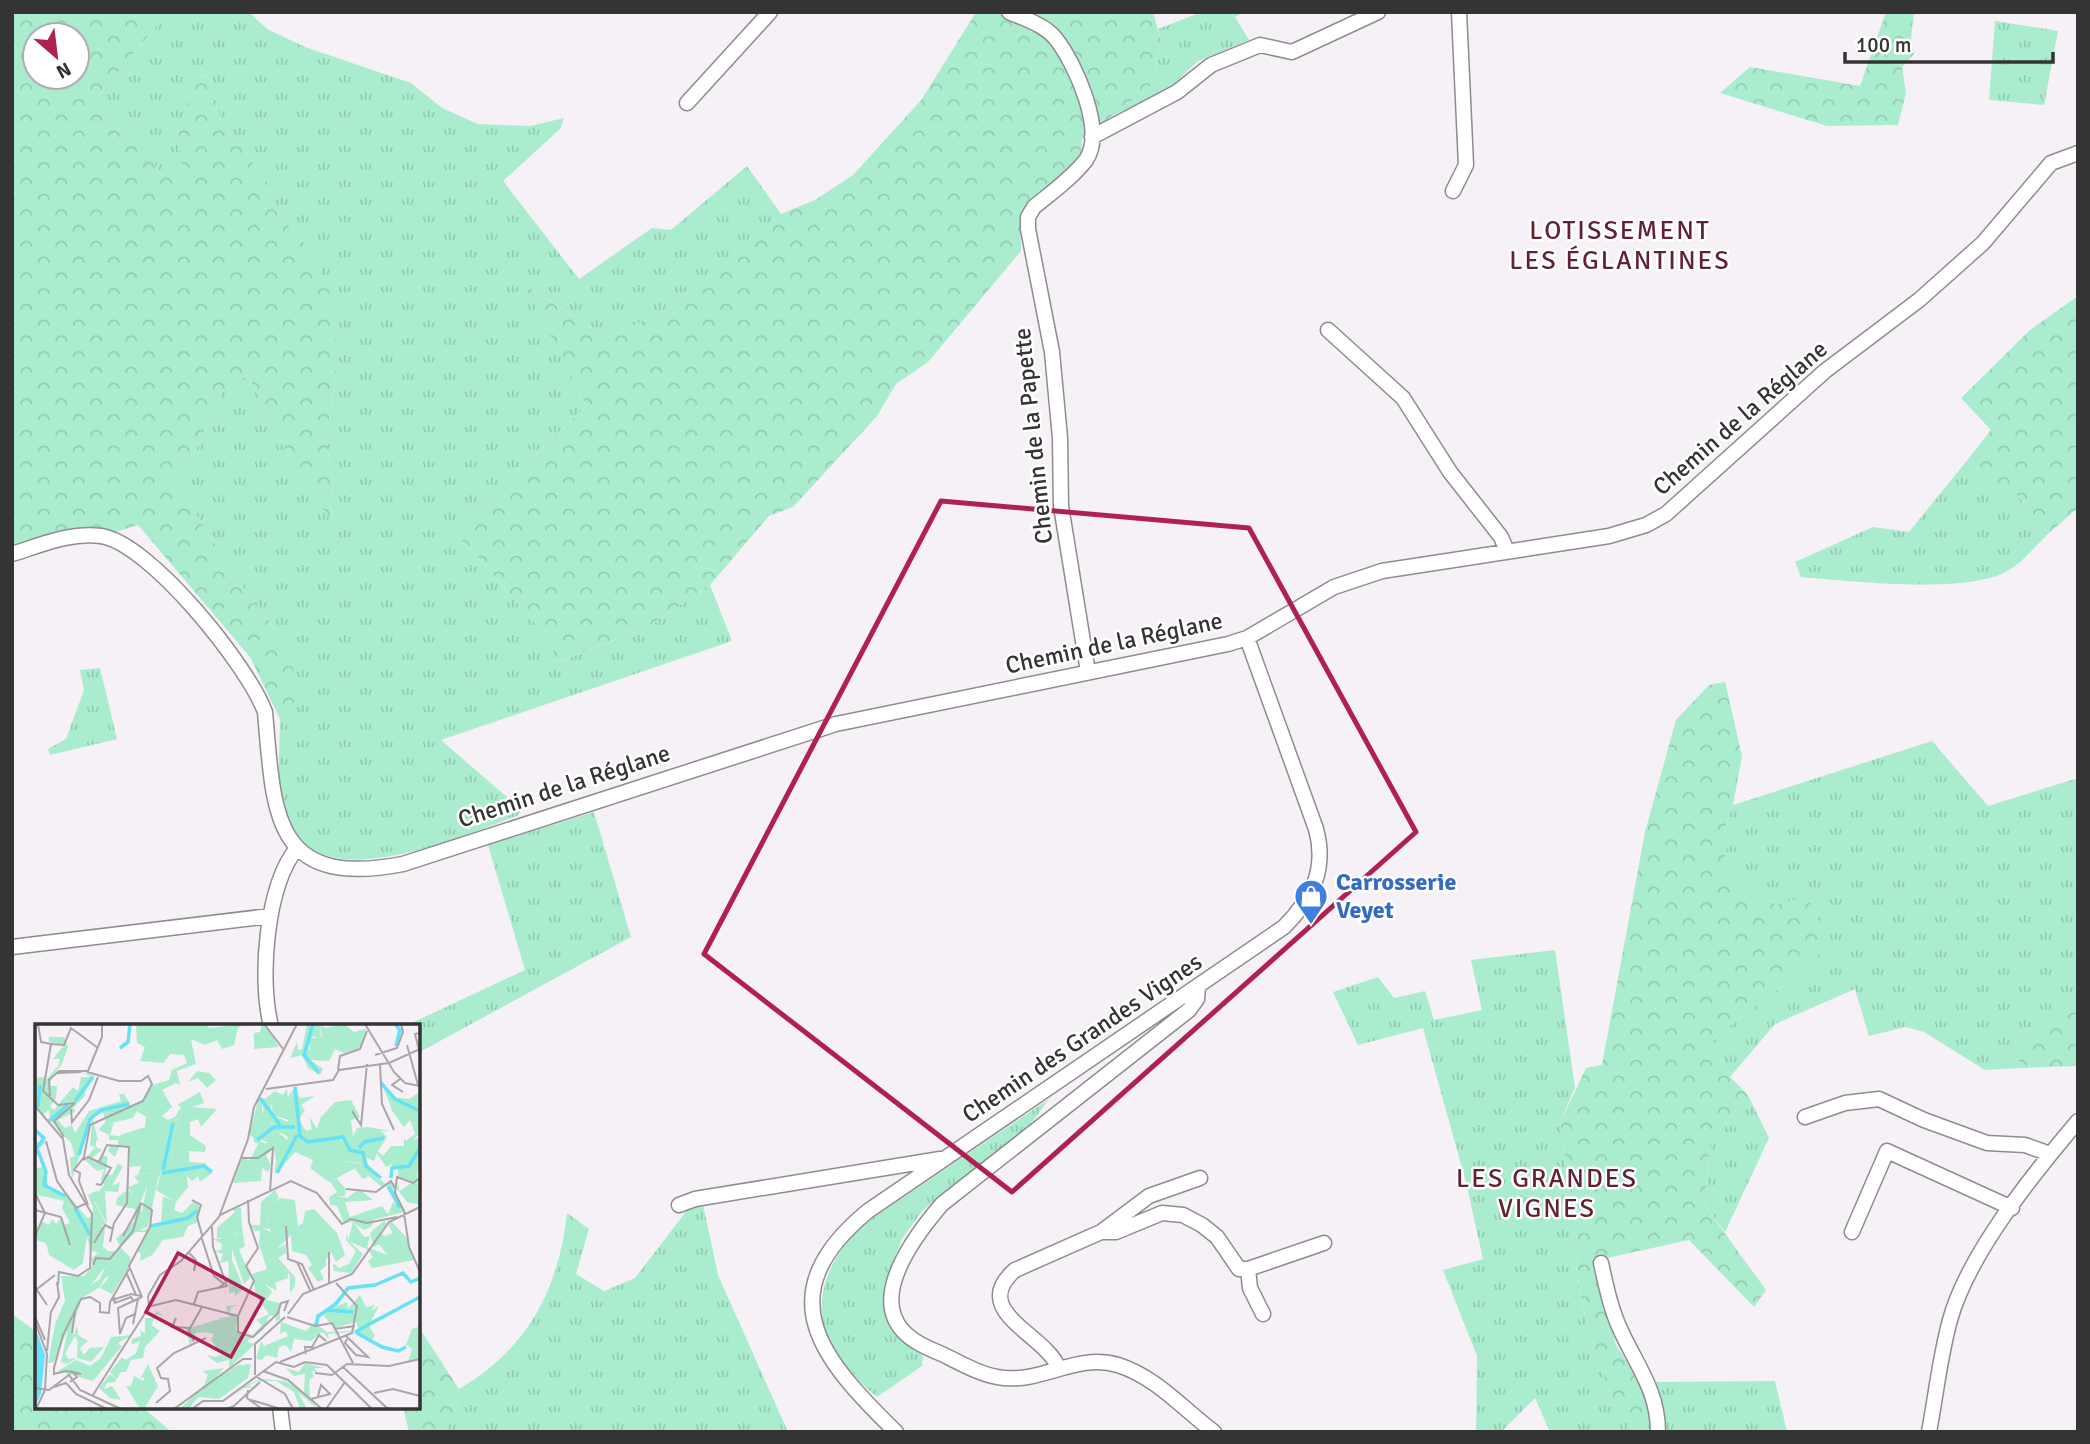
<svg xmlns="http://www.w3.org/2000/svg" width="2090" height="1444" viewBox="0 0 2090 1444" font-family="Signika,sans-serif">
	<style>
		.grass { fill: url(#grass-tufts) }
		.forest { fill: url(#forest-crowns); fill-rule: evenodd }
		.lines { fill: none; stroke-linecap: round; stroke-linejoin: round }
		.minor-casing { stroke: #8f8b8f; stroke-width: 17 }
		.minor { stroke: #fff; stroke-width: 14 }
		.marked { fill: none; stroke: #b02052; stroke-width: 5; stroke-linejoin: round }
		.labels { text-anchor: middle; stroke-width: 5; stroke-linejoin: round; paint-order: stroke }
		.street-label { font-size: 24px; fill: #353435; stroke: #fff }
		.shop-label { font-size: 24px; font-weight: bold; fill: #366cbe; stroke: #fff; text-anchor: start }
		.neighbourhood-label { font-size: 26px; letter-spacing: 2px; fill: #642033; stroke: #fff }
		.inset-river { fill: none; stroke: #65e2f5; stroke-width: 3.5 }
		.inset-road { fill: none; stroke: #a9a5a9; stroke-width: 2 }
		.view { fill: #b02052; fill-opacity: 0.15; stroke: #b02052; stroke-width: 3.5 }
		.inset-edge { fill: none; stroke: #353435; stroke-width: 3.5 }
	</style>
	<defs>
		<pattern id="grass-tufts" width="24" height="20" patternUnits="userSpaceOnUse" patternTransform="scale(1.75)"><rect width="24" height="20" fill="#aaecce"/><path d="M3 7l-1-3M5 7V3M7 7l1-3M15 17l-1-3M17 17v-4M19 17l1-3" fill="none" stroke="#93cbb2"/></pattern>
		<pattern id="forest-crowns" width="20" height="18" patternUnits="userSpaceOnUse" patternTransform="scale(1.75)"><rect width="20" height="18" fill="#aaecce"/><path d="M2 6a3 3 0 1 1 6 0M12 15a3 3 0 1 1 6 0" fill="none" stroke="#93cbb2"/></pattern>
	</defs>
	<rect width="100%" height="100%" fill="#f6f1f6"/>
	<!-- grass -->
	<path class="grass" d="M168 12H249L267 29 305 47 411 83 442 108 478 124 530 126 564 118 560 129 503 181 579 279 652 228 671 230 747 166 781 214 680 303 607 338 526 285 586 406 454 534 471 549 549 639 557 662 646 628 710 585 732 641 441 740 522 810 517 816C461 836 319 901 287 820 275 790 280 751 280 719L287 718 285 642 239 583 172 476 195 452 222 391 248 375 296 473 331 518 333 484 326 440 337 368 315 255 275 210 260 172 220 119 211 80 202 73 178 129 184 172 162 176 139 138 116 128 95 100Z
		M1202 12H1244L1235 17 1249 40 1198 61 1166 91 1103 120 1153 84 1161 41 1158 29Z
		M1995 21 2058 31 2044 105 1989 100Z
		M1969 458 1993 487 2017 495 2049 533C2036 545 2024 561 2009 570 1971 595 1849 581 1801 577L1795 562 1873 527 1909 532Z
		M100 668 117 739 50 755 48 749 66 739 84 690 80 670Z
		M1932 741 1988 806 2078 778V997L2061 1014 2014 1042 2021 1068 1985 1070 1924 1032 1906 1027 1869 1036 1855 989 1775 1024 1730 1077 1712 1039 1801 972 1777 905 1725 876 1726 824 1733 805Z
		M594 812 631 937 418 1053V1026H405L525 970 488 845Z
		M1555 950 1575 1087 1560 1123 1579 1246C1570 1295 1602 1366 1617 1413L1629 1423 1630 1432H1550L1535 1398 1501 1432H1476L1477 1356 1443 1270 1483 1259 1466 1182 1423 1028 1358 1045 1333 992 1378 977 1394 998 1425 991 1434 1020 1482 1010 1471 960Z
		M1748 1095 1769 1138 1725 1232 1705 1206 1710 1141Z
		M1049 1099 1030 1125 922 1211 902 1239 884 1286 885 1314 898 1337 923 1356 922 1366 877 1397C865 1386 851 1376 842 1363 803 1311 825 1257 870 1220Z
		M703 1204 718 1275 788 1432H446L457 1406 459 1389C527 1350 559 1289 567 1213L589 1229 576 1274 604 1291 635 1278 688 1209Z
		M1775 1381 1787 1432H1664L1655 1382Z"/>
	<!-- forest -->
	<path class="forest" d="M12 12H168L95 100 116 128 139 138 162 176 183 172 178 129 201 73 211 80 220 119 260 172 275 210 315 255 335 308 337 368 326 440 333 484 331 519 296 473 248 375 222 391 195 452 172 476 239 583 285 642 297 682 295 700 287 718 280 719 250 657 138 525 103 536 12 549ZM35 35H77V77H35Z
		M976 12H1153L1161 41 1153 84 1082 139 1081 156 1020 216 1021 251 928 362 896 384 877 416 793 507 769 516 710 585 646 628 556 662 549 639 471 549 454 534 586 406 524 284 607 338 680 303 781 214 815 200 853 175 922 99Z
		M1886 12H1914L1911 39 1914 54 1902 67 1906 93 1898 125 1827 126 1720 93 1750 67 1860 86Z
		M2078 296V508L2049 533 2017 495 1993 487 1969 458 1991 430 1961 398 2030 330Z
		M1725 682 1742 756 1733 805 1726 824 1725 876 1777 905 1807 896 1830 945 1801 972 1712 1039 1730 1077 1748 1095 1710 1141 1705 1206 1766 1290 1754 1307 1689 1240 1607 1258 1596 1269 1616 1345 1646 1391 1653 1432H1630L1629 1423 1617 1413C1602 1366 1570 1295 1579 1246L1560 1123 1586 1068 1602 1065 1645 832 1676 720 1709 685Z
		M2078 997V1066L2021 1068 2014 1042 2061 1014Z
		M12 1314 37 1332V1407H142L172 1432H12Z
		M418 1326 459 1389 457 1406 446 1432H409L403 1407H418Z"/>
	<g class="lines">
		<defs>
			<path id="minor" d="M1009 12C1025 19 1045 25 1056 39 1075 63 1106 131 1086 160 1072 178 1051 193 1034 207L1028 217V229L1052 352 1060 438 1061 506 1088 672
				M687 103 770 12
				M1092 137 1177 92 1211 65 1260 45 1292 52 1378 12
				M1453 191 1466 165 1459 12
				M1328 330 1403 398 1450 472 1501 537 1507 551
				M12 554C41 545 70 532 101 536 150 543 248 666 265 712 274 814 272 889 403 864L836 724 1228 644 1247 638 1334 587 1382 571 1609 536 1646 525 1666 514 1825 371 1919 300 1983 243 2051 163 2078 153
				M12 947 270 916
				M1198 986 1197 999 1189 1010 942 1204C918 1232 869 1294 903 1331 914 1343 930 1349 944 1355 962 1364 983 1376 1004 1378 1044 1382 1077 1353 1118 1365 1156 1377 1183 1409 1214 1432
				M271 1026C259 979 266 886 297 848
				M1805 1117 1845 1103 1879 1099 1924 1120 1987 1143 2025 1145 2050 1154
				M679 1205 695 1199 940 1159
				M1101 1232 1149 1196 1200 1178
				M1852 1232 1887 1151 2012 1208
				M1601 1263C1606 1286 1611 1310 1621 1331 1637 1366 1658 1391 1658 1432
				M1248 1269 1250 1288 1263 1314
				M1058 1367C1045 1334 968 1311 1015 1270L1101 1232H1116L1162 1213 1183 1215 1202 1225 1217 1237 1239 1269H1248L1324 1243
				M280 1407 283 1432
				M896 1432C821 1359 766 1295 868 1211L1284 927C1312 899 1327 869 1316 829L1247 638
				M1929 1432C1936 1395 1940 1356 1950 1320 1968 1254 2034 1173 2078 1121"/>
		</defs>
		<!-- minor casing -->
		<use href="#minor" class="minor-casing"/>
		<!-- minor -->
		<use href="#minor" class="minor"/>
	</g>
	<!-- marked area -->
	<path class="marked" d="M941 501 1249 528 1416 832 1012 1192 704 954Z"/>
	<!-- icons -->
	<defs>
		<symbol id="shop-pin" viewBox="-11 -11 22 30"><path d="M0 17L-7.5 6A9.5 9.5 0 1 1 7.5 6Z" fill="#3f7fe0" stroke="#fff"/><path d="M-5-2.5h2.3a2.7 3.5 0 0 1 5.4 0H5L5.5 6h-11ZM-1.5-2.5h3a1.5 2.3 0 0 0-3 0Z" fill="#fff"/></symbol>
	</defs>
	<g fill-rule="evenodd">
		<use href="#shop-pin" x="1292" y="877" width="38" height="52"/>
	</g>
	<g class="labels">
		<!-- street labels -->
		<g class="street-label">
			<text transform="translate(1740 418) rotate(-41)" y="8">Chemin de la Réglane</text>
			<text transform="translate(1033 436) rotate(-96)" y="8">Chemin de la Papette</text>
			<text transform="translate(1114 643) rotate(-12)" y="8">Chemin de la Réglane</text>
			<text transform="translate(564 786) rotate(-18)" y="8">Chemin de la Réglane</text>
			<text transform="translate(1082 1038) rotate(-34)" y="8">Chemin des Grandes Vignes</text>
		</g>
		<!-- shop labels -->
		<g class="shop-label">
			<text x="1336" y="890">Carrosserie<tspan x="1336" dy="28">Veyet</tspan></text>
		</g>
		<!-- neighbourhood labels -->
		<g class="neighbourhood-label">
			<text x="1620" y="239">LOTISSEMENT<tspan x="1620" dy="30">LES ÉGLANTINES</tspan></text>
			<text x="1547" y="1187">LES GRANDES<tspan x="1547" dy="30">VIGNES</tspan></text>
		</g>
	</g>
	<!-- overview -->
	<g transform="translate(35 1024)">
		<rect width="385" height="385" fill="#f6f1f6"/>
		<path d="M285 0 290 4 309 0 319 8 331 5 326 24 309 29 300 25 294 37 278 36 273 15 287 13ZM252 65 255 96 238 92 237 82 227 74V94L237 100 221 115 214 111 224 73 230 75 240 67 248 71ZM143 93 134 149H126L123 155 113 203 103 206 112 162 96 169 93 163 104 159 99 152 127 146 133 111ZM79 98 75 111 90 113 94 119 106 112 96 122 85 121 80 133 73 127 75 121H83V116H74V111L64 106ZM242 107 254 118 242 143 239 124 231 131 236 142 233 148 227 144 226 157 198 159 206 134 215 136 223 120 234 119 225 115ZM56 113H61V123L67 126 56 135 60 139 67 131 73 133 70 150 77 151 83 140 88 142 77 162 85 158 83 168 70 167 72 200 58 174 69 161 66 155 69 145 62 147 50 136 60 123 55 122ZM305 114 312 125 324 127 343 154 352 161 356 157 369 188 338 196 337 202 329 206 319 199 329 213 335 212 332 223 352 231 344 220 339 223 335 209 349 197 352 200 345 208 349 212 358 209 353 200 357 198 371 213 379 236 337 244 333 237 338 233 332 225 313 217 318 198 309 199 302 182 295 181 294 173 302 168 295 157 301 154 311 165 310 172H302L312 174 324 165 338 176 310 178 315 193 347 182 353 190 358 178 366 184 353 161 348 164 334 152 328 155 320 145 327 139 307 137ZM385 124 382 155 385 181 372 178 362 165 363 158 364 167 378 158 363 152V143L375 145ZM240 166 244 174 232 183V196L251 216 242 225 235 205 228 204V200L225 207H220L215 201H225L226 178ZM128 172 141 178 139 186 147 189 159 177 166 183 146 194 135 190 130 193 143 195 126 198ZM197 184H206L207 203 197 204 193 214 184 208 187 213 182 215V204L200 188ZM199 208 208 210 210 222 204 226 216 253 209 260 197 225V236L209 265 200 272V268L194 269 193 217 201 213ZM96 234 93 245 70 254 65 263 45 275 44 262 53 263 65 255 70 243ZM207 281 196 283 195 289 203 294 200 310 194 313V306L189 316 195 327 187 330 176 316 179 310 169 308 189 302 188 294H180L194 293 191 282ZM383 303 385 334 373 337 377 325 371 321 377 305ZM43 311 53 317 45 324 49 331 55 324 69 323 56 338 42 334ZM113 340 123 362 109 385 107 367 120 358 113 352 105 355Z" fill="#aaecce"/>
		<path d="M101 0H172L174 4 208 0 203 4 199 21 187 25 182 16 170 21 156 15 161 40 142 47 145 61 141 59 127 66 137 83 127 92 133 96 140 93 146 83 142 81 165 68 169 79 157 83 182 85 166 103 163 95 155 98V111L171 122 170 128 154 127V138L170 139 177 149 165 158 163 152 157 157 152 152 153 163 141 178 121 166 126 149H134L143 93 133 111 127 146 103 151 106 142 95 143 94 121 106 112 94 119 85 111 110 103 111 93 102 87 98 94 76 99 71 106 64 105 71 97 68 89 63 90 58 95 63 117 56 113 55 122 57 95 37 155 35 134 40 132 36 119 15 96 14 86 8 91 0 82V54L10 53V57L23 42 25 35H18L29 21 14 18V13H29L33 23 27 40 17 52 15 62H22L21 74 15 83 19 86 38 63 43 67 46 53H56L46 48 60 52 52 59 50 72 38 84 41 87 23 96 30 104 37 101 40 109 54 87 86 77 84 70H89L97 83 108 76 117 61 134 56 137 46 152 39 149 31 135 30 129 39 105 37 110 23 102 19ZM227 0 239 13 243 23 219 25V9L225 8ZM272 0H285L286 16 279 12 273 18 274 26H279L277 37 288 45 285 51 273 44 267 31 255 34 262 18 263 26 267 25ZM162 47 174 49 181 56 172 64 163 54 153 58ZM260 63 265 74 280 72 266 81 270 86 264 95 271 107 277 105 274 92 282 105 286 93 300 78 316 76 325 93 316 96 318 113 322 104 333 103 355 107H346L352 113 343 127 348 132 356 122H369V114L371 117 380 110 375 96 369 103 357 87 349 65 356 73 374 75 383 69 385 109 378 116 385 114V124L375 145 357 144 356 156 357 140 351 143 342 129 339 137 330 133V140L324 127 312 126 306 114 307 137 328 140 294 158 275 144 278 136 260 128 240 150V137L242 143 253 113 242 107 225 116 232 122 220 119 218 113 238 99 225 96 229 85 226 77 223 80 225 74 234 77 238 92 253 98 252 74ZM0 105 9 112 10 120 3 124 12 152 13 163 34 172 52 194 57 193 58 183 53 171 63 166 59 177 71 200 65 202 70 203 68 223 73 227H81L85 222 81 215 99 197 100 185 81 181 82 174 92 166 96 169 112 162 106 177V207L142 196 127 194 135 190 146 194 155 184 166 183 163 198 153 202 148 213 128 216 117 231 105 237 106 230 101 227 112 208H101L85 223 96 234 70 243 52 266 44 262 46 277 36 307 39 311 42 302 44 320 40 312 30 330 34 335 42 334 32 340 26 338 33 305 19 338 13 339 20 300 30 277 26 252H49L58 241 53 227 56 235 63 229 55 226 52 212 48 239 39 246 14 231 11 219 0 216 6 197 14 201 17 195 21 200 26 194 29 201 35 199 27 184 29 177 3 171 0 165V144L9 143 2 130 0 134V118H9ZM245 174 260 176 263 202 268 199 270 187 279 185 302 209 310 231 301 238 296 228 291 236V231V242L285 247 289 255 283 258 273 244 277 241 271 231 257 227 256 211 251 216 242 214V225L251 220V229L243 234 260 253V262L255 269V251L253 249V254L240 259 242 267 230 260 237 268 231 276 245 279V295L241 298 240 291 234 292 228 306 213 316V318L219 320V321L194 344V336L182 339 171 331 180 333 195 327 193 323 190 326 189 314 194 305 195 313 200 310V298L202 309 217 312 227 301 221 296 234 290 221 272 217 250 232 245 224 220 226 197 228 204 245 213 232 195V183ZM207 203 208 210 199 208 201 214 194 218V237L185 239 188 230 179 227 186 226 187 220 178 215H186L183 207 192 212 197 204ZM312 208 313 216 328 230 316 249 299 247 298 239 304 244 314 240 321 227 311 216ZM307 270 311 271 295 285 312 278 313 285 325 271 331 283 340 281 336 287 344 282 336 297 385 272V274L333 300 340 312 336 317 318 309 324 307 321 298 299 304 288 291 280 299 292 308 315 307 316 308 293 310 294 315 287 308 276 317 259 315 256 328 251 321 244 323 242 334 231 331 227 336 221 335 226 317 229 322 253 312 250 307 245 310 246 298 271 307ZM122 287 128 292 122 290 116 301 125 307 110 323 108 334 96 336 91 348H86L80 358 72 359 69 365 77 362 86 376 75 374 64 364 75 350 81 355 75 348 87 333 91 336 101 329 105 317 96 321 97 315 106 312 105 306 110 310V294H117ZM188 294 190 302 182 304 181 311 179 307 161 309 155 322 151 305ZM97 311 83 319 87 322 58 357 23 347 41 336 55 342 66 334 76 313ZM270 339 289 344H279L283 348 277 347 279 353 274 356 275 375 282 385 263 368 272 385H265L259 368 241 357H223L213 362 219 364H209L200 371 210 362 225 355 251 357 269 369 270 350 259 352 251 344 264 348ZM216 340 213 354 184 375 164 373 153 385H145L169 361 173 351 168 347 189 344 179 356 203 341ZM112 349 120 358 108 367 109 385H105L91 362H96L99 352 108 357Z" fill="#aaecce"/>
		<path d="M85 240 93 245 77 270 65 264Z" fill="#aaecce"/>
		<path d="M0 303 10 331 6 370 0 382Z" fill="#65e2f5"/>
		<path class="inset-river" d="M278 0 269 31 284 49M360 0 365 6 361 22M85 24 93 18 95 0M346 59 360 75 385 87M260 63 265 112 273 118 308 113 315 126 328 129 331 142 346 154M225 74 245 101M40 77 58 53M3 83 5 61M14 97 33 81M0 106 9 114 2 124 11 148 9 161 30 172M222 116 239 103H260M324 124 329 118 349 114M44 131 55 95 66 86 94 80M128 146 138 99M127 149 169 142 177 148M242 149 262 111M356 154 357 144 374 142 385 124M353 162 365 184M40 184 55 211M116 202 153 194 162 187M291 286 318 288M281 302 283 292 301 280 313 264 340 261 368 249 376 258 385 254M320 308 385 273M322 309 347 323 363 327 371 323"/>
		<path class="inset-road" d="M3 0 6 18 16 20 8 67 23 81 40 79M229 0 249 26M330 0 359 48 370 59 385 62M16 20 29 21 36 4 63 24M372 21 383 61M384 26 380 10 385 9M340 31 362 24 368 8 366 0M345 41 347 80 359 106M303 46 305 32 325 25 332 7M52 48 84 57H106L113 52 117 60 108 77 55 101 49 133 39 146 45 149 44 157 53 181M23 49 46 48M365 55 357 61 368 68M231 65 298 56 304 46 354 39 385 25M15 72 14 56 24 47H53L67 13V0M0 82 28 115 34 151 57 190 55 244 43 252 24 248 23 261M36 85 37 98 54 76 63 53M317 87 326 101 332 40M29 113 19 97 40 79M11 117 22 157 41 184 52 179M206 134H223L238 124 235 167M48 136 53 133 76 144 66 161 61 160M64 138 72 121 94 123 92 179 79 199 75 218M311 165 341 168 356 157 360 164M0 169 10 189M157 176 166 181 162 193 167 211M213 176 214 198 223 224 211 242 219 257 203 292V308L218 313 243 289 246 279 253 277 249 287M106 179 117 186 115 203 94 242 107 273M0 186 26 193 35 221M369 189 374 223 385 248M370 189 360 169 362 153 378 159 385 154M185 191 256 157 282 169 307 200 316 195 332 199 362 193M251 202 253 235 267 240 279 266M0 212 10 189M88 212 106 179M166 212 179 252 189 260 183 264M59 219 70 201 78 205M153 228 161 236 159 247M262 238 275 266M58 241 61 234 75 235 98 207 106 179M92 250 101 271M294 261V228M0 263 12 281M2 265 20 251M113 272 125 251 146 237 184 193 213 115 219 83 262 0M79 273 80 279 96 273 99 278M46 275 55 273 65 279V288L74 289 75 278 94 245M77 276 96 270 106 272M159 280 163 268 192 262 178 223 177 203M116 282 141 276 203 292M16 288 24 273 22 258M100 290 91 294 85 310 83 284 107 273M253 290 268 270 317 250 354 198 385 183M252 293 280 302 297 299 318 339M141 294 137 303 155 304M1 295 10 316M0 298 12 330 10 366 1 385M98 300 103 275M299 305 320 302M37 309 40 288M311 312 333 333 321 331 310 319 312 315M159 318 154 306 167 283M12 327 16 287M271 330 270 323H277L284 311 291 317M245 338 317 309 322 282 301 259M307 342 353 385M228 347 253 356 287 385M280 349 297 351 312 340 354 342 385 335M220 351V320L250 293M222 353 250 370 258 385M35 358 42 353 38 348 46 350 31 347 19 350V344L28 311 46 275M19 363 31 359 41 370 72 385M0 364 14 366 34 351 45 366 86 385M213 366 212 374 227 385M339 369 358 365 385 372M58 371 114 283 113 272M276 375 295 370 286 361 283 372M216 376 246 385M121 379 135 367 133 355 126 354 122 344 139 329 171 314M139 385 208 335H217M157 385 168 377H188L241 338 259 343 270 338 292 341 336 384M191 385 199 382 225 358M291 385 310 358"/>
		<path class="view" d="M143 229 228 275 196 333 111 288Z"/>
		<rect width="385" height="385" class="inset-edge"/>
	</g>
	<!-- border -->
	<rect width="2090" height="1444" fill="none" stroke="#353435" stroke-width="28"/>
	<!-- north arrow -->
	<g transform="translate(56 56) rotate(152)"><circle r="33" fill="#ffffff" stroke="#aeaeae" stroke-width="2"/>
	<path d="M0-5L12 26L0 18L-12 26Z" fill="#b02052"/>
	<text y="-10" font-size="19" font-weight="bold" text-anchor="middle" fill="#353435">N</text>
	</g>
	<!-- scale -->
	<path d="M1845 52v10h208v-10" fill="none" stroke="#353435" stroke-width="3.5"/>
	<text x="1856" y="52" font-size="21" fill="#353435" stroke="#ffffff" stroke-width="5" paint-order="stroke">100 m</text>
</svg>
